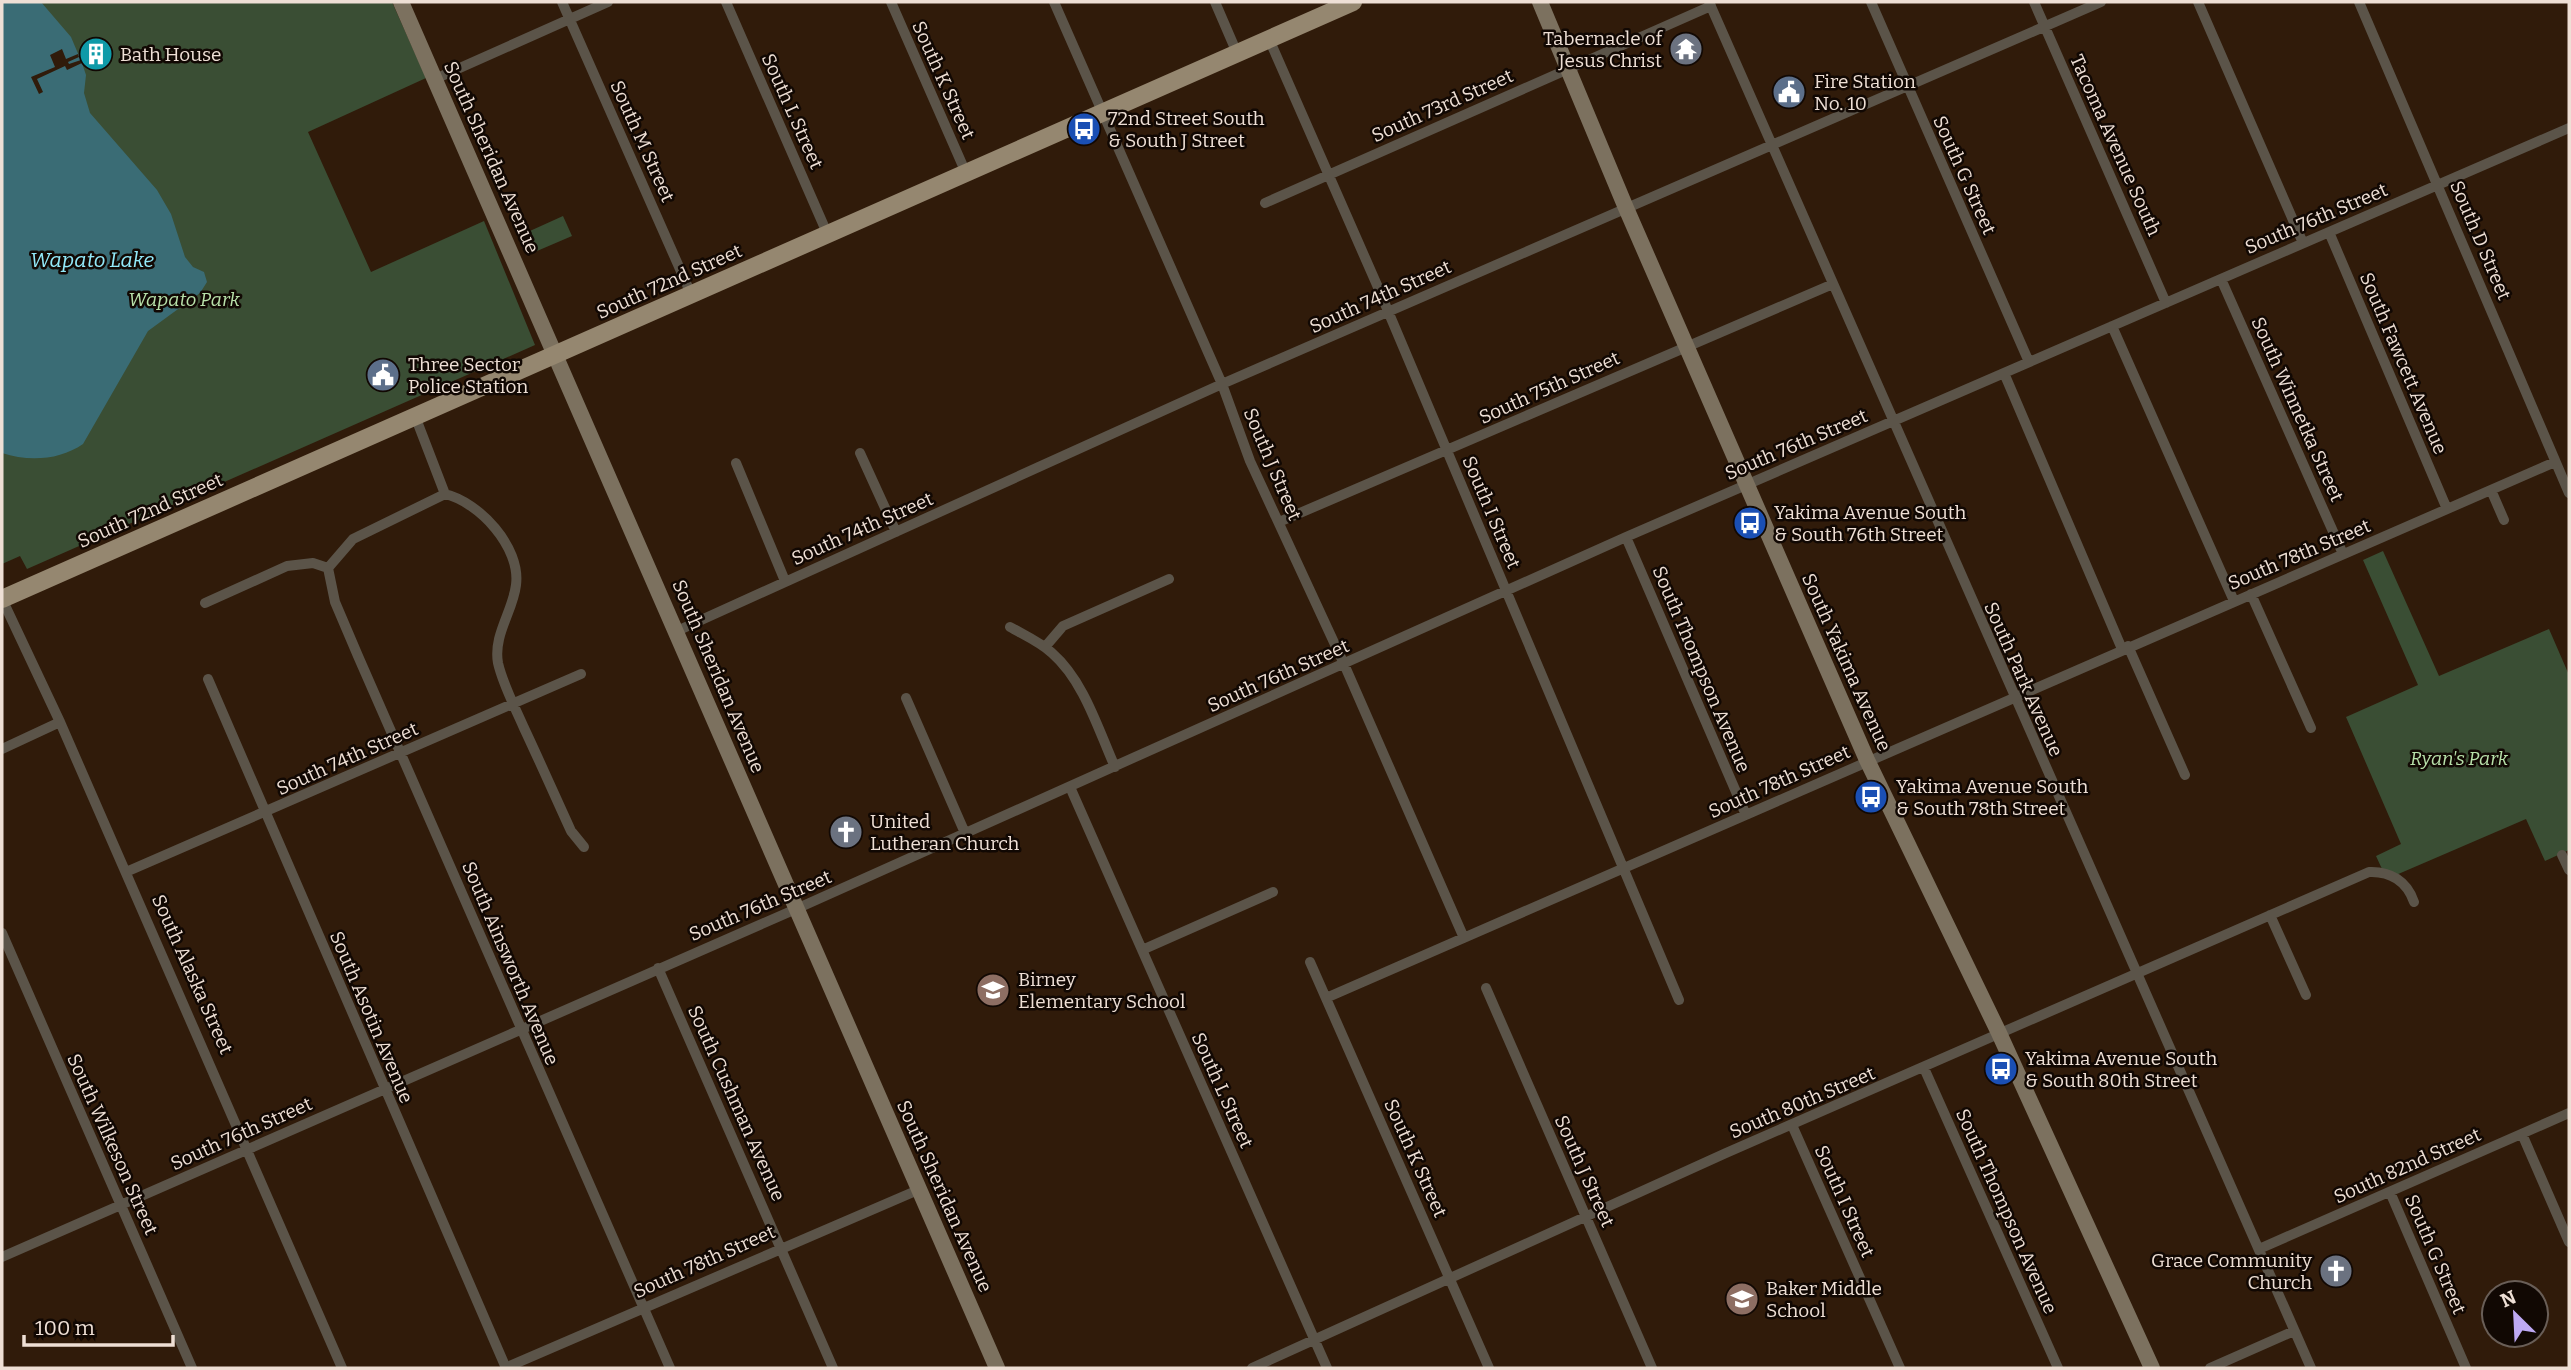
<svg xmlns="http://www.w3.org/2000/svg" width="2571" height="1370" viewBox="0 0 2571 1370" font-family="Bitter,serif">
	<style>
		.green { fill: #3a4e34 }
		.water { fill: #3a6c75 }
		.pier { fill: #301b0a }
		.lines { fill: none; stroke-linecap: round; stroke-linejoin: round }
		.street { stroke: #5b5449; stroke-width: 10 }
		.secondary { stroke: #7c715f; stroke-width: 16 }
		.primary { stroke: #958770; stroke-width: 18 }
		.labels { text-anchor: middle; stroke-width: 5; stroke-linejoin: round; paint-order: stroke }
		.poi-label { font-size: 19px; fill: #eedfd5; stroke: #110803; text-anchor: start }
		.street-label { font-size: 19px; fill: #eedfd5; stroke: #110803 }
		.park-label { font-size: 19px; font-style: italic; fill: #b8e1aa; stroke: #110803 }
		.water-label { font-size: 21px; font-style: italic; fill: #93e9f9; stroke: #110803 }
	</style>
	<rect width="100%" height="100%" fill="#301b0a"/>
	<!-- green -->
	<path class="green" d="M2 2H392L426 78 308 132 371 272 484 221 535 345 27 569 20 556 2 564Z
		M563 216 572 236 530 254 521 235Z
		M2383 551 2439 676 2549 629 2569 675V850L2545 861 2526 819 2396 875 2382 869 2376 856 2401 844 2346 717 2418 685 2363 560Z"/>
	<!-- water -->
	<path class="water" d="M2 2H41L71 37 82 63 86 75 84 93 90 113 157 190 171 214 185 257 193 267 204 272 207 282 200 293 148 331 83 444C60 460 29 462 2 453Z"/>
	<!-- pier -->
	<path class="pier" d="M62 49 66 59 78 54 79 57 68 62 69 64 81 60 82 63 67 70 65 66 37 79 43 92 39 94 31 77 55 67 50 55Z"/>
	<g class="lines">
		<!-- street -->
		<path class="street" d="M562 2 691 294
			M726 2 827 233
			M891 2 966 173
			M1054 2 1222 384 1250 461 1344 664 1464 938
			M1215 2 1237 53
			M1709 2 2311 1368
			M1871 2 2029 362
			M2034 2 2166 303
			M2198 2 2303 243
			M2359 2 2569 493
			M1269 39 1377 285 1679 1000
			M435 79 608 2
			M1265 203 1711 6
			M2329 232 2447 509
			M2221 279 2343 554
			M2112 326 2234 601
			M2004 373 2122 649
			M415 416 445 494
			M860 453 896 532
			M736 463 785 581
			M2491 490 2504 520
			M445 494C479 502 521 547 516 585 513 611 493 635 498 663 503 685 515 707 524 728 540 762 555 796 571 831L584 847
			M1279 522 1833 284
			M1626 537 1746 815
			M328 568 335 602 358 656 670 1368
			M328 568 353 539 445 494
			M2251 594 2311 728
			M2 599 60 722 342 1368
			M205 603 287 566 313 563 328 568
			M1010 627C1024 635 1040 642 1052 653 1084 681 1098 729 1115 767
			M677 631 1222 384 2101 2
			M2128 646 2185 775
			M1045 647 1063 626 1169 579
			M208 679 506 1368
			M906 698 965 833
			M2 749 60 722
			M1070 787 1327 1368
			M2562 855 2569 870
			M126 872 581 674
			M2270 915 2306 995
			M2 933 192 1368
			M1142 950 1273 892
			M1310 962 1489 1368
			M658 968 833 1368
			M1486 988 1652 1368
			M1326 998C1736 821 2145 640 2555 462
			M1924 1068 2058 1368
			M1792 1125 1900 1368
			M2522 1134 2569 1242
			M2390 1192 2466 1368
			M2259 1249 2569 1113
			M2 1257 796 909 1626 537 2569 128
			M505 1368 918 1190
			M1252 1368 1726 1153 2369 872C2390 871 2407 881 2414 902
			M2210 1368 2294 1331"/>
		<!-- secondary -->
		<path class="secondary" d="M401 2 997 1368
			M1540 2 1626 208 1867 760 1999 1033 2152 1368"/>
		<!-- primary -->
		<path class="primary" d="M2 599 1353 2"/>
	</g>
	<!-- icons -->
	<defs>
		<symbol id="temple-disc" viewBox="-11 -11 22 22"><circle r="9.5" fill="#6b7280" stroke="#110803"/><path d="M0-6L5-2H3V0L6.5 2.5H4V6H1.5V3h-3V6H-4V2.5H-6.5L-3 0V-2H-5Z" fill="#fff"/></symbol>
		<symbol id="building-disc" viewBox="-11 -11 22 22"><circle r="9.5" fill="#0f9aa8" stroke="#110803"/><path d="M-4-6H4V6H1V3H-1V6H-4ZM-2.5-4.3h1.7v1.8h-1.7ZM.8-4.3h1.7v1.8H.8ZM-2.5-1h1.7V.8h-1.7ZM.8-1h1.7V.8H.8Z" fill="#fff"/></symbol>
		<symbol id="civic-disc" viewBox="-11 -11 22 22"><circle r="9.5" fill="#5c6f8a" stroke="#110803"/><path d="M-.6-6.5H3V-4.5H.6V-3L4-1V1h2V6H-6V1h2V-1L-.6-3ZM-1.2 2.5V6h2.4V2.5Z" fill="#fff"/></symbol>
		<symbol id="bus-disc" viewBox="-11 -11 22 22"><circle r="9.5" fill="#1a4fb4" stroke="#110803"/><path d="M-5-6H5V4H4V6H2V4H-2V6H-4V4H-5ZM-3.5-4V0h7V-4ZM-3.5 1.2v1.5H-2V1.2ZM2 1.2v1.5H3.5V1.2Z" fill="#fff"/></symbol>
		<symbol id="church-disc" viewBox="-11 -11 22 22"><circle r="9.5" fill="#6b7280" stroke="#110803"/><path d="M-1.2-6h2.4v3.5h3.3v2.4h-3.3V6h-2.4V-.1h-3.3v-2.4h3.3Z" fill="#fff"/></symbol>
		<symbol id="school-disc" viewBox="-11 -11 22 22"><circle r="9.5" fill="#8d6e63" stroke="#110803"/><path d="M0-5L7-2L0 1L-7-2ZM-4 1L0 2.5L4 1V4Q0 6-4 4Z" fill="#fff"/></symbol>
	</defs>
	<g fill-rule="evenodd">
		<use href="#temple-disc" x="1667" y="30" width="38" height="38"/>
		<use href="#building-disc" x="77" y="35" width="38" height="38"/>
		<use href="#civic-disc" x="1770" y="73" width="38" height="38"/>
		<use href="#bus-disc" x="1065" y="110" width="38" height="38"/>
		<use href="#civic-disc" x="364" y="356" width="38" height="38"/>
		<use href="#bus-disc" x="1731" y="504" width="38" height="38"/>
		<use href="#bus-disc" x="1852" y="778" width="38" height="38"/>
		<use href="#church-disc" x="827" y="813" width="38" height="38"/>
		<use href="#school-disc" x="974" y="971" width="38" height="38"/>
		<use href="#bus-disc" x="1982" y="1050" width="38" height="38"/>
		<use href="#church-disc" x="2317" y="1252" width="38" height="38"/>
		<use href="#school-disc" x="1723" y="1280" width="38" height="38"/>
	</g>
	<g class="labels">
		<!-- poi labels -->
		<g class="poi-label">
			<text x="1662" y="45" text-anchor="end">Tabernacle of<tspan x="1662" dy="22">Jesus Christ</tspan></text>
			<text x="120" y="61">Bath House</text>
			<text x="1814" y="88">Fire Station<tspan x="1814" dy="22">No. 10</tspan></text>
			<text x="1108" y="125">72nd Street South<tspan x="1108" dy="22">&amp; South J Street</tspan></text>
			<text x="408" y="371">Three Sector<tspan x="408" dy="22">Police Station</tspan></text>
			<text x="1774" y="519">Yakima Avenue South<tspan x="1774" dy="22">&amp; South 76th Street</tspan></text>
			<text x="1896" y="793">Yakima Avenue South<tspan x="1896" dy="22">&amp; South 78th Street</tspan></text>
			<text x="870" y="828">United<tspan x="870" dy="22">Lutheran Church</tspan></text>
			<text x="1018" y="986">Birney<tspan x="1018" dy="22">Elementary School</tspan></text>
			<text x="2025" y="1065">Yakima Avenue South<tspan x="2025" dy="22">&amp; South 80th Street</tspan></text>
			<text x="2312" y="1267" text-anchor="end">Grace Community<tspan x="2312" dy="22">Church</tspan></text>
			<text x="1766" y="1295">Baker Middle<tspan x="1766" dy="22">School</tspan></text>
		</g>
		<!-- street labels -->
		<g class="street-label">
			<text transform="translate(944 80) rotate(66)" y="7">South K Street</text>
			<text transform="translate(1442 105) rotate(-24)" y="7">South 73rd Street</text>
			<text transform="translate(793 111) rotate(66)" y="7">South L Street</text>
			<text transform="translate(643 141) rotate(66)" y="7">South M Street</text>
			<text transform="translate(2116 145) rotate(66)" y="7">Tacoma Avenue South</text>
			<text transform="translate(492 157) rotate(66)" y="7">South Sheridan Avenue</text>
			<text transform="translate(1965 175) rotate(66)" y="7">South G Street</text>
			<text transform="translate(2316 218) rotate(-23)" y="7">South 76th Street</text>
			<text transform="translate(2481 240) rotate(67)" y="7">South D Street</text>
			<text transform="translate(669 281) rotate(-24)" y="7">South 72nd Street</text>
			<text transform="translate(1380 296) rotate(-24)" y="7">South 74th Street</text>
			<text transform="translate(2404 363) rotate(67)" y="7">South Fawcett Avenue</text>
			<text transform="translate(1549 387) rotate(-24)" y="7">South 75th Street</text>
			<text transform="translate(2298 409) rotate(66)" y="7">South Winnetka Street</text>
			<text transform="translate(1796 444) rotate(-23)" y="7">South 76th Street</text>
			<text transform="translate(1273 464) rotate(67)" y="7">South J Street</text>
			<text transform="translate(150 510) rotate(-24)" y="7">South 72nd Street</text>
			<text transform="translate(1492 512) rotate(67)" y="7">South I Street</text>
			<text transform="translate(862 528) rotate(-24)" y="7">South 74th Street</text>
			<text transform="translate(2299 554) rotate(-23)" y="7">South 78th Street</text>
			<text transform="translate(1847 662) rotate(66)" y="7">South Yakima Avenue</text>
			<text transform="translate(1702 669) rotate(67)" y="7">South Thompson Avenue</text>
			<text transform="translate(1278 675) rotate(-24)" y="7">South 76th Street</text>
			<text transform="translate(719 676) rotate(67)" y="7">South Sheridan Avenue</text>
			<text transform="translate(2024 679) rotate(66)" y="7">South Park Avenue</text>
			<text transform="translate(347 758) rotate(-24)" y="7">South 74th Street</text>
			<text transform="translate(1779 781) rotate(-24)" y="7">South 78th Street</text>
			<text transform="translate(760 905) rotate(-23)" y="7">South 76th Street</text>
			<text transform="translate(511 963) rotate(67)" y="7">South Ainsworth Avenue</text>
			<text transform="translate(193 974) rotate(66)" y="7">South Alaska Street</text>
			<text transform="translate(372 1017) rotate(67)" y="7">South Asotin Avenue</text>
			<text transform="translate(1223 1090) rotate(66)" y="7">South L Street</text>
			<text transform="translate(1802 1102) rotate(-23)" y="7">South 80th Street</text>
			<text transform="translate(737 1103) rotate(66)" y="7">South Cushman Avenue</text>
			<text transform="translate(241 1133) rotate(-24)" y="7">South 76th Street</text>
			<text transform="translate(113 1144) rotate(66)" y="7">South Wilkeson Street</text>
			<text transform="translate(1416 1158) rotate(66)" y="7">South K Street</text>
			<text transform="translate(2407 1165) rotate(-24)" y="7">South 82nd Street</text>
			<text transform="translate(1585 1171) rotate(66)" y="7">South J Street</text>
			<text transform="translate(945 1196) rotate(66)" y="7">South Sheridan Avenue</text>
			<text transform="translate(1845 1201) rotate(66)" y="7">South I Street</text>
			<text transform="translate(2007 1211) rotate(66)" y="7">South Thompson Avenue</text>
			<text transform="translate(2436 1254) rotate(67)" y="7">South G Street</text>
			<text transform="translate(704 1261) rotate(-24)" y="7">South 78th Street</text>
		</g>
		<!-- park labels -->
		<g class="park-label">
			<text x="184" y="306">Wapato Park</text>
			<text x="2459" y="765">Ryan's Park</text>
		</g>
		<!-- water labels -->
		<g class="water-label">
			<text x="92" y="267">Wapato Lake</text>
		</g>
	</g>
	<!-- border -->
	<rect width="2571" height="1370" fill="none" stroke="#eedfd5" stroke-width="7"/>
	<!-- north arrow -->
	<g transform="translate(2515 1314) rotate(336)"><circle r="33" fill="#110803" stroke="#695e57" stroke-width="2"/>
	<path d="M0-5L12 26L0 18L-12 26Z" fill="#bea9f4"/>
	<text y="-10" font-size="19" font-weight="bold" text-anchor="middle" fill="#eedfd5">N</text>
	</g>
	<!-- scale -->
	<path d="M24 1335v10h149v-10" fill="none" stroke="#eedfd5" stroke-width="3.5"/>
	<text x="35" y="1335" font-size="21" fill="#eedfd5" stroke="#110803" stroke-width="5" paint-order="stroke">100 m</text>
</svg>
